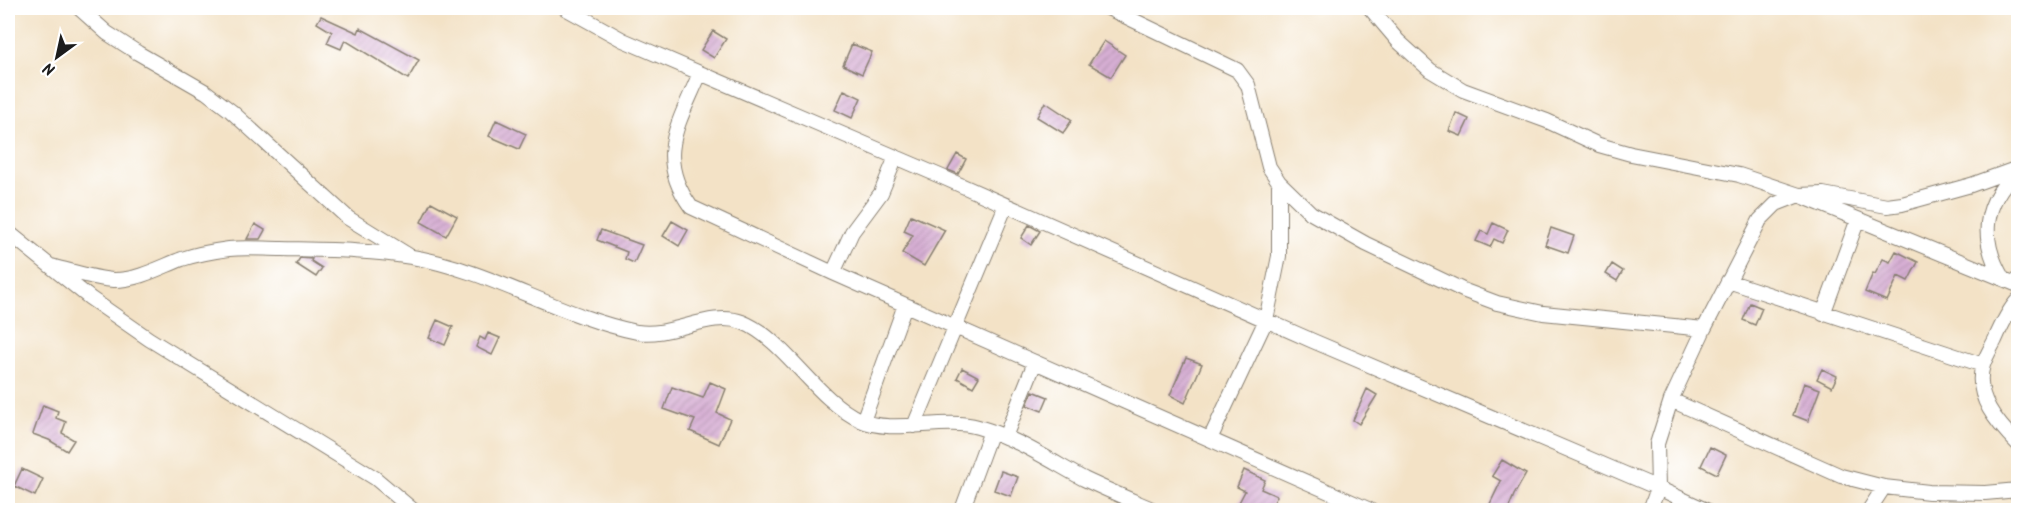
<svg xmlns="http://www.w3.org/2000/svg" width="2026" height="518" viewBox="0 0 2026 518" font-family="Kalam,sans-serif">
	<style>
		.building { fill: url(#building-hatch) }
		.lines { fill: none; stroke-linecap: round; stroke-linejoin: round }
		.street-casing { stroke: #887f71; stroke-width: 16 }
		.street { stroke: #fff; stroke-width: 14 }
	</style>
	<defs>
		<pattern id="building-hatch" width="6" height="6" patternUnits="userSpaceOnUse" patternTransform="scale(1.5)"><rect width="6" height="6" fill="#d7afd4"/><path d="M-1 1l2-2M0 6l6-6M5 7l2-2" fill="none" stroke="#b896b5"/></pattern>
	</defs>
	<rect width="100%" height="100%" fill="#fff"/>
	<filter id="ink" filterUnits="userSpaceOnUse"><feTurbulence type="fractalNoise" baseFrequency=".0167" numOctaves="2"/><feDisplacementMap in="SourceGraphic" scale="12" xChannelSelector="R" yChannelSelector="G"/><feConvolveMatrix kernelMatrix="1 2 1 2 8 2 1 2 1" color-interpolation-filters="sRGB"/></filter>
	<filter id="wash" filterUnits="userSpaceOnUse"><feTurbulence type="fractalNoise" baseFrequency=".008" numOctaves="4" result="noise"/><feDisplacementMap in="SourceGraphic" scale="24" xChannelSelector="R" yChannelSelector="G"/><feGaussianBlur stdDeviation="1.35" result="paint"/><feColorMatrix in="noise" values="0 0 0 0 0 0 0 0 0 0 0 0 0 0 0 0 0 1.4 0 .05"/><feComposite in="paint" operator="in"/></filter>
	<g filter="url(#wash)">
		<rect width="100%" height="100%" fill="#f3e2c6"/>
		<g id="blocks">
			<!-- building -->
			<path class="building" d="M321 16 358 33 360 28 419 60 408 79 345 40 341 49 327 43 332 32 317 23Z
				M713 31 726 39 714 58 701 50Z
				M1104 41 1125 55 1111 77 1089 64Z
				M852 44 872 52 862 74 843 65Z
				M844 90 861 98 852 118 835 110Z
				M1045 102 1072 120 1063 133 1037 117Z
				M1456 113 1469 119 1461 136 1449 131Z
				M496 120 526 134 519 149 489 136Z
				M957 154 966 159 958 174 948 170Z
				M431 202 457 216 446 236 421 222Z
				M911 215 945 230 924 266 902 253 913 235 904 231Z
				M672 221 688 230 679 246 663 236Z
				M1493 223 1508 230 1502 243 1494 239 1490 247 1476 241 1481 231 1488 234Z
				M255 224 265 230 260 239H247Z
				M1029 225 1040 231 1031 245 1021 238Z
				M1551 228 1574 236 1568 253 1545 245Z
				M601 230 642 245 634 263 625 259 627 252 597 240Z
				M1896 251 1918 262 1908 281 1898 276 1887 301 1865 292 1873 273 1875 274 1883 259 1890 262Z
				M300 258 312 259 311 261 322 268 316 277 296 264Z
				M1612 264 1623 271 1617 281 1606 274Z
				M1750 303 1762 308 1755 325 1743 320Z
				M437 320 453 327 445 345 429 338Z
				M488 333 500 338 492 355 476 347 480 337 485 340Z
				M1186 358 1202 364 1185 403 1170 395Z
				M962 368 979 377 973 387 957 378Z
				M1822 369 1837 376 1832 387 1817 379Z
				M710 382 726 389 717 413 730 419 719 444 690 431 695 420 664 409 672 387 703 398Z
				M1804 383 1820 389 1808 421 1793 415Z
				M1367 389 1377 395 1359 424 1353 420Z
				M1033 391 1048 397 1042 411 1027 405Z
				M43 405 58 411 56 418 66 422 62 433 74 440 67 451 49 440 33 434Z
				M1710 447 1726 455 1717 474 1701 466Z
				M1502 460 1526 474 1514 495 1508 510H1487L1501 481 1492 476Z
				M22 469 43 479 35 496 14 486Z
				M1244 470 1265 480 1261 489 1277 496 1270 510H1235L1245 491 1237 487Z
				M1001 471 1018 477 1011 496 994 490Z"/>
		</g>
	</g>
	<g filter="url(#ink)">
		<use href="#blocks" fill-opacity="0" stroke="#887f71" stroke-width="1.5"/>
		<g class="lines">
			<defs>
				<path id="street" d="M79 8 107 33 138 53 206 92 231 111 348 218 408 255
					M565 8 623 40 940 176 1313 341 1658 488 1706 510
					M1108 8 1237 70 1248 85 1269 167 1279 182 1311 213 1366 244 1465 291 1497 303 1543 313 1704 329
					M1370 8 1398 41 1430 70 1463 90 1547 121 1599 145 1631 154 1739 175 1799 195 2018 285
					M700 73C679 124 654 156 691 207L833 273 1370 510
					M8 232 90 298 149 339 375 478 413 510
					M51 266C67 270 99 280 114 280 138 280 161 267 182 259 197 254 214 251 229 249 246 247 265 249 282 249 325 250 370 250 412 257 490 270 559 316 637 332 672 338 710 310 742 322 785 339 815 399 860 420 892 435 944 417 978 427 1016 438 1049 460 1084 479 1107 490 1131 500 1154 510
					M833 273 852 232 881 193 896 157
					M2003 279C1979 239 1983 203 2017 171
					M1728 281 1983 365
					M2018 300C2008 311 2001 326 1995 340 1991 348 1986 356 1983 365 1973 396 1998 424 2018 444
					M1823 314 1858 219
					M1671 400 1841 476 1884 487 1929 492 1985 493 2018 490
					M863 421 905 305
					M914 426 1006 205
					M1005 437 1035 362
					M1210 439 1266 320 1279 256V182
					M962 510 991 431
					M1650 510 1658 488 1657 444 1671 400 1704 329 1760 220 1776 204 1799 195 1823 194 1887 206 1902 204 1971 185 2018 168
					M1869 510 1884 487"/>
			</defs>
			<!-- street casing -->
			<use href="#street" class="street-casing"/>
			<!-- street -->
			<use href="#street" class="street"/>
		</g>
	</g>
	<!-- margin -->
	<rect width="2026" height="518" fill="none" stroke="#fff" stroke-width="30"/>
	<!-- north arrow -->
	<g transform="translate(57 57) rotate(213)" stroke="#ffffff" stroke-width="4.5" paint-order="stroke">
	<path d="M0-4.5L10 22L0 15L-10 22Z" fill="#1c1c1c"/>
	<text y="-9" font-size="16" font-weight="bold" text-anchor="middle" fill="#1c1c1c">N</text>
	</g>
</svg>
